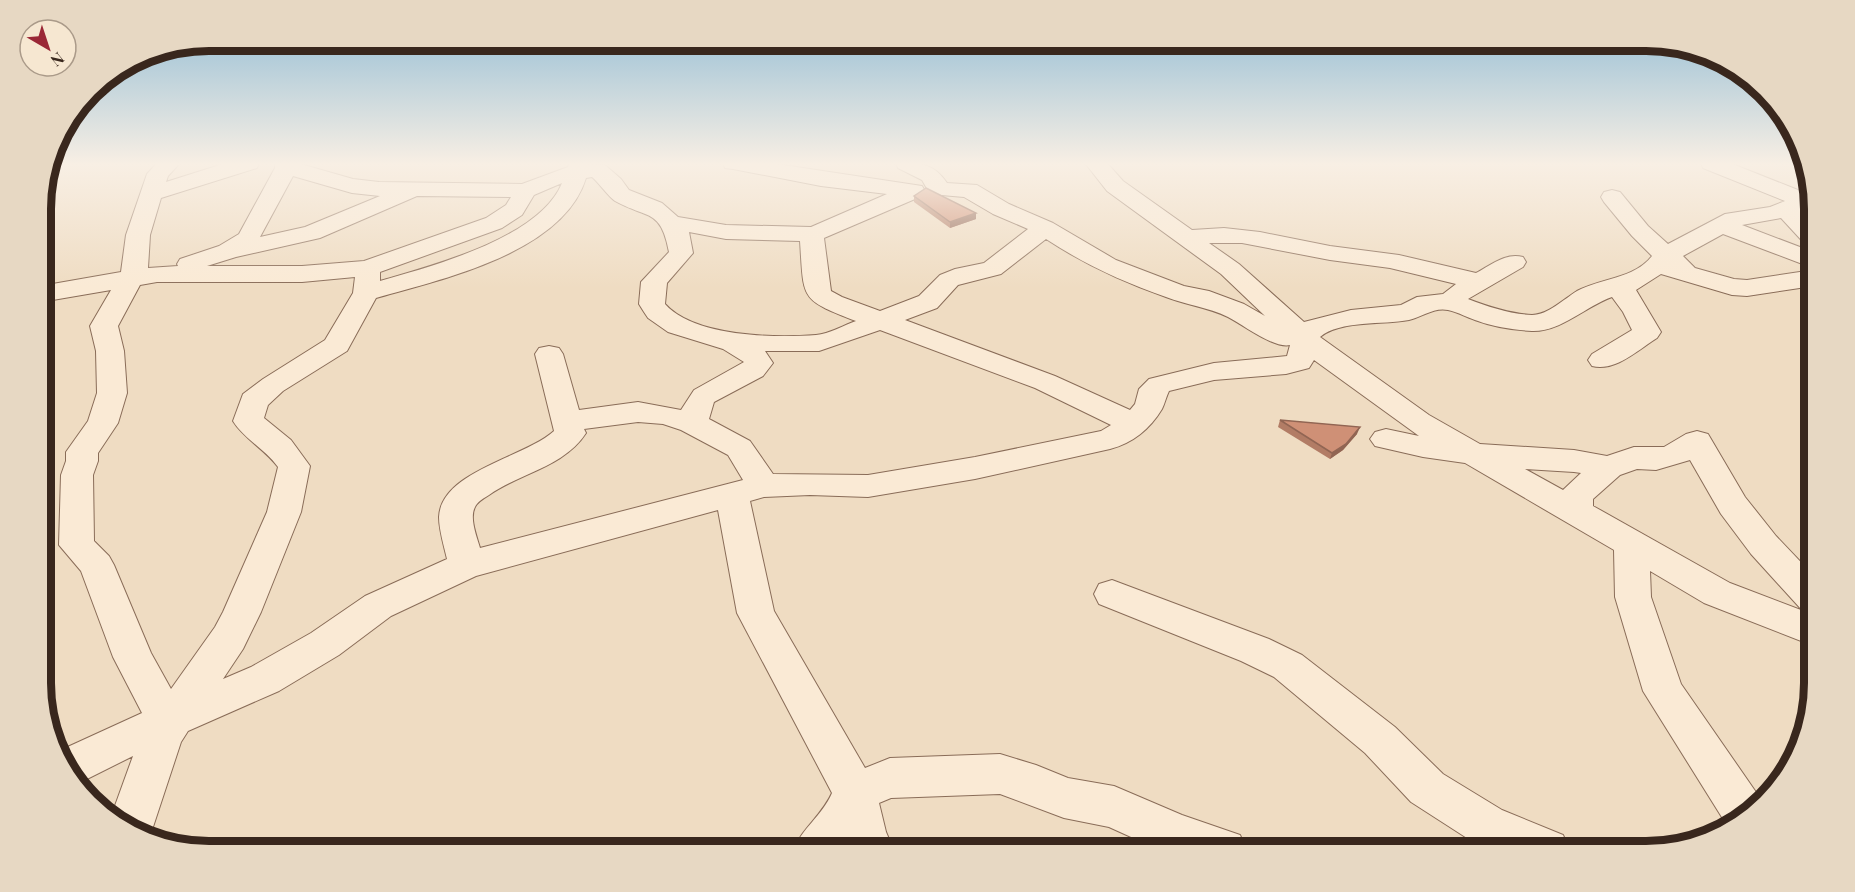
<svg xmlns="http://www.w3.org/2000/svg" width="1855" height="892" font-family="'Playfair Display',serif">
	<style>
		.lines { fill: none; stroke-linecap: round; stroke-linejoin: round }
		.minor-casing { stroke: #896c58; stroke-width: 2 }
		.minor { fill: #faead5; fill-rule: evenodd }
		.wall { fill: #b27c65 }
		.shaded-wall { fill: #916553 }
		.building { fill: #cf9076; stroke: #916553; stroke-width: 1.5 }
		.rim { fill: none; stroke: #39271d; stroke-width: 8 }
	</style>
	<rect width="100%" height="100%" fill="#efdcc2"/>
	<g class="lines">
		<g class="minor-casing">
			<g id="minor">
				<path d="M157 163H180L168 176 166 182 226 163H259L257 168 161 198 150 235 148 268 178 266 177 264 180 259 219 246 239 234 275 168V163H297L353 179 379 182 522 184 568 167 569 163 605 165 621 179 629 190 662 203 678 217 726 225 811 227 887 194 821 186 733 169 725 168 723 163H770L922 186 925 191 922 196 824 238 831 291 842 297 880 311 919 296 940 275 955 269 984 263 1028 229 993 214 964 197 930 194 922 180 898 168 896 163C918 163 933 162 947 183L977 185 1009 204 1053 223 1116 260 1184 286 1209 291 1244 304 1265 316 1221 274 1107 191 1085 163H1107L1123 181 1192 230 1224 228 1260 232 1330 246 1399 255 1476 273C1491 265 1506 252 1523 257L1526 262 1523 267 1468 299C1489 307 1510 314 1532 315 1548 315 1564 299 1577 291 1601 278 1634 279 1652 256L1632 236 1604 202 1601 197 1604 192 1612 190 1620 192 1648 226 1668 244 1725 214 1770 207 1785 201 1703 168 1701 163H1730L1813 196V211L1805 209 1800 211 1813 226V246L1805 244 1781 218 1742 225 1813 252V268L1723 234 1683 256 1695 268 1734 279 1747 280 1813 270V286L1747 296 1732 295 1661 274 1636 290 1661 332 1657 338C1638 350 1615 372 1592 366L1588 360 1592 354 1632 330 1623 312 1612 297C1586 306 1561 332 1532 331 1515 330 1494 327 1478 321 1468 318 1458 312 1448 310 1434 307 1422 317 1409 320 1383 325 1340 320 1320 337L1429 415 1480 444 1574 450 1607 456 1634 447H1664L1686 434 1697 431 1708 434 1745 497 1776 536 1814 576V613L1801 609 1751 554 1721 514 1690 460 1656 470 1637 469 1620 475 1593 499V506L1730 583 1814 615V646L1704 603 1650 571 1651 597 1681 684 1760 798 1740 823 1728 827 1643 691 1615 597 1614 550 1465 463 1423 457 1375 446 1370 439 1375 432 1386 429 1419 436 1314 360 1309 368 1286 374 1214 380 1169 391C1166 397 1165 403 1162 409 1150 429 1133 443 1110 449L975 479 868 497 810 495 764 497 750 501 774 611 865 768 890 758 1000 754 1036 765 1068 778 1114 786 1182 815 1240 835 1247 851H1162L1109 827 1064 818 1000 794 891 798 879 803 886 832 894 851H793C801 829 822 816 832 793L737 613 718 510 476 576 391 616 339 655 279 691 188 731 181 742 153 827 147 839H144L112 814 133 756 75 785 61 750 142 713 113 657 81 571 59 545 61 475 66 461V452L88 421 97 393 96 351 90 326 111 290 41 302V286L121 272 126 235 147 174ZM293 176 352 193 380 196 305 227 260 237ZM592 177C599 183 609 197 615 201 647 219 661 208 669 252L641 282 639 304 644 312 648 318 668 332 723 349 744 362 694 390 681 410 638 402 579 410 563 354 559 348 549 346 539 348 535 354 554 431C524 458 441 471 439 517 439 530 444 546 447 559L365 596 311 633 251 667 223 679 243 649 261 612 301 512 310 466 291 440 264 418 268 405 283 391 347 351 376 298C442 279 563 253 586 178ZM562 183C540 238 432 266 380 281V272L502 228 522 215 534 195ZM417 196 511 197 506 205 486 218 364 261 302 266H207L236 257 320 238ZM689 232 726 239 800 241C804 300 799 299 856 321 844 325 829 334 816 335 775 338 694 337 665 304L667 283 693 253ZM1046 239C1084 264 1123 282 1166 297 1186 305 1208 307 1228 317 1242 324 1274 349 1290 345L1287 356 1214 363 1149 379 1139 389 1135 404 1130 410 1055 376 905 320 937 308 958 285 1001 274ZM1209 243H1242L1330 260 1390 268 1456 284 1443 294 1417 297 1401 305 1351 310 1304 322 1239 264ZM355 277 353 293 325 340 263 379 243 394 233 421C244 439 265 449 278 467L267 512 223 612 215 627 171 689 151 653 114 565 109 556 94 541 93 475 98 461V453L118 423 127 393 124 351 118 326 140 285 157 282H302ZM880 330 1035 388 1111 425 1101 431 975 457 868 475 773 474 750 441 709 419 714 402 763 376 773 363 765 351H819ZM638 422 663 424 681 430 728 455 743 480 480 548C477 537 469 518 475 507 477 502 484 498 489 495 520 473 564 467 586 433L584 429ZM1525 469 1574 472 1581 473 1563 490Z"/>
				<polygon points="1112,580 1269,639 1302,655 1395,727 1443,774 1502,810 1563,835 1570,851 1495,851 1470,840 1411,802 1365,753 1274,677 1241,661 1099,604 1094,594 1099,584"/>
			</g>
		</g>
		<use href="#minor" class="minor"/>
	</g>
	<g class="wall">
		<polygon points="914,196 976,213 976,219 950,228 914,202"/>
		<polygon points="1280,420 1357,434 1343,450 1330,459 1278,427"/>
	</g>
	<g class="shaded-wall">
		<polygon points="976,213 976,219 950,228 950,222"/>
		<polygon points="1360,427 1357,434 1343,450 1330,459 1332,453"/>
	</g>
	<g class="building">
		<polygon points="926,188 976,213 950,222 914,196"/>
		<polygon points="1280,420 1360,427 1346,444 1332,453"/>
	</g>
	<linearGradient id="sky" x2="0" y2="1"><stop stop-color="#8dbad4"/><stop offset="0.57" stop-color="#f8efe4"/><stop offset="1" stop-color="#f8efe4" stop-opacity="0"/></linearGradient>
	<rect width="1855" height="288" fill="url(#sky)"/>
	<path d="M0 0H1855V892H0ZM209 51H1646A158 158 0 0 1 1804 209V683A158 158 0 0 1 1646 841H209A158 158 0 0 1 51 683V209A158 158 0 0 1 209 51Z" fill="#e7d8c3" fill-rule="evenodd"/>
	<path class="rim" d="M209 51H1646A158 158 0 0 1 1804 209V683A158 158 0 0 1 1646 841H209A158 158 0 0 1 51 683V209A158 158 0 0 1 209 51Z"/>
	<g transform="translate(48 48) rotate(141)"><circle r="28" fill="#f6e7d1" stroke="#aa9a89" stroke-width="1.5"/>
	<path d="M0-4.5L10 22L0 15L-10 22Z" fill="#9a2736"/>
	<text y="-9" font-size="16" font-weight="bold" text-anchor="middle" fill="#39271d">N</text>
	</g>
</svg>
